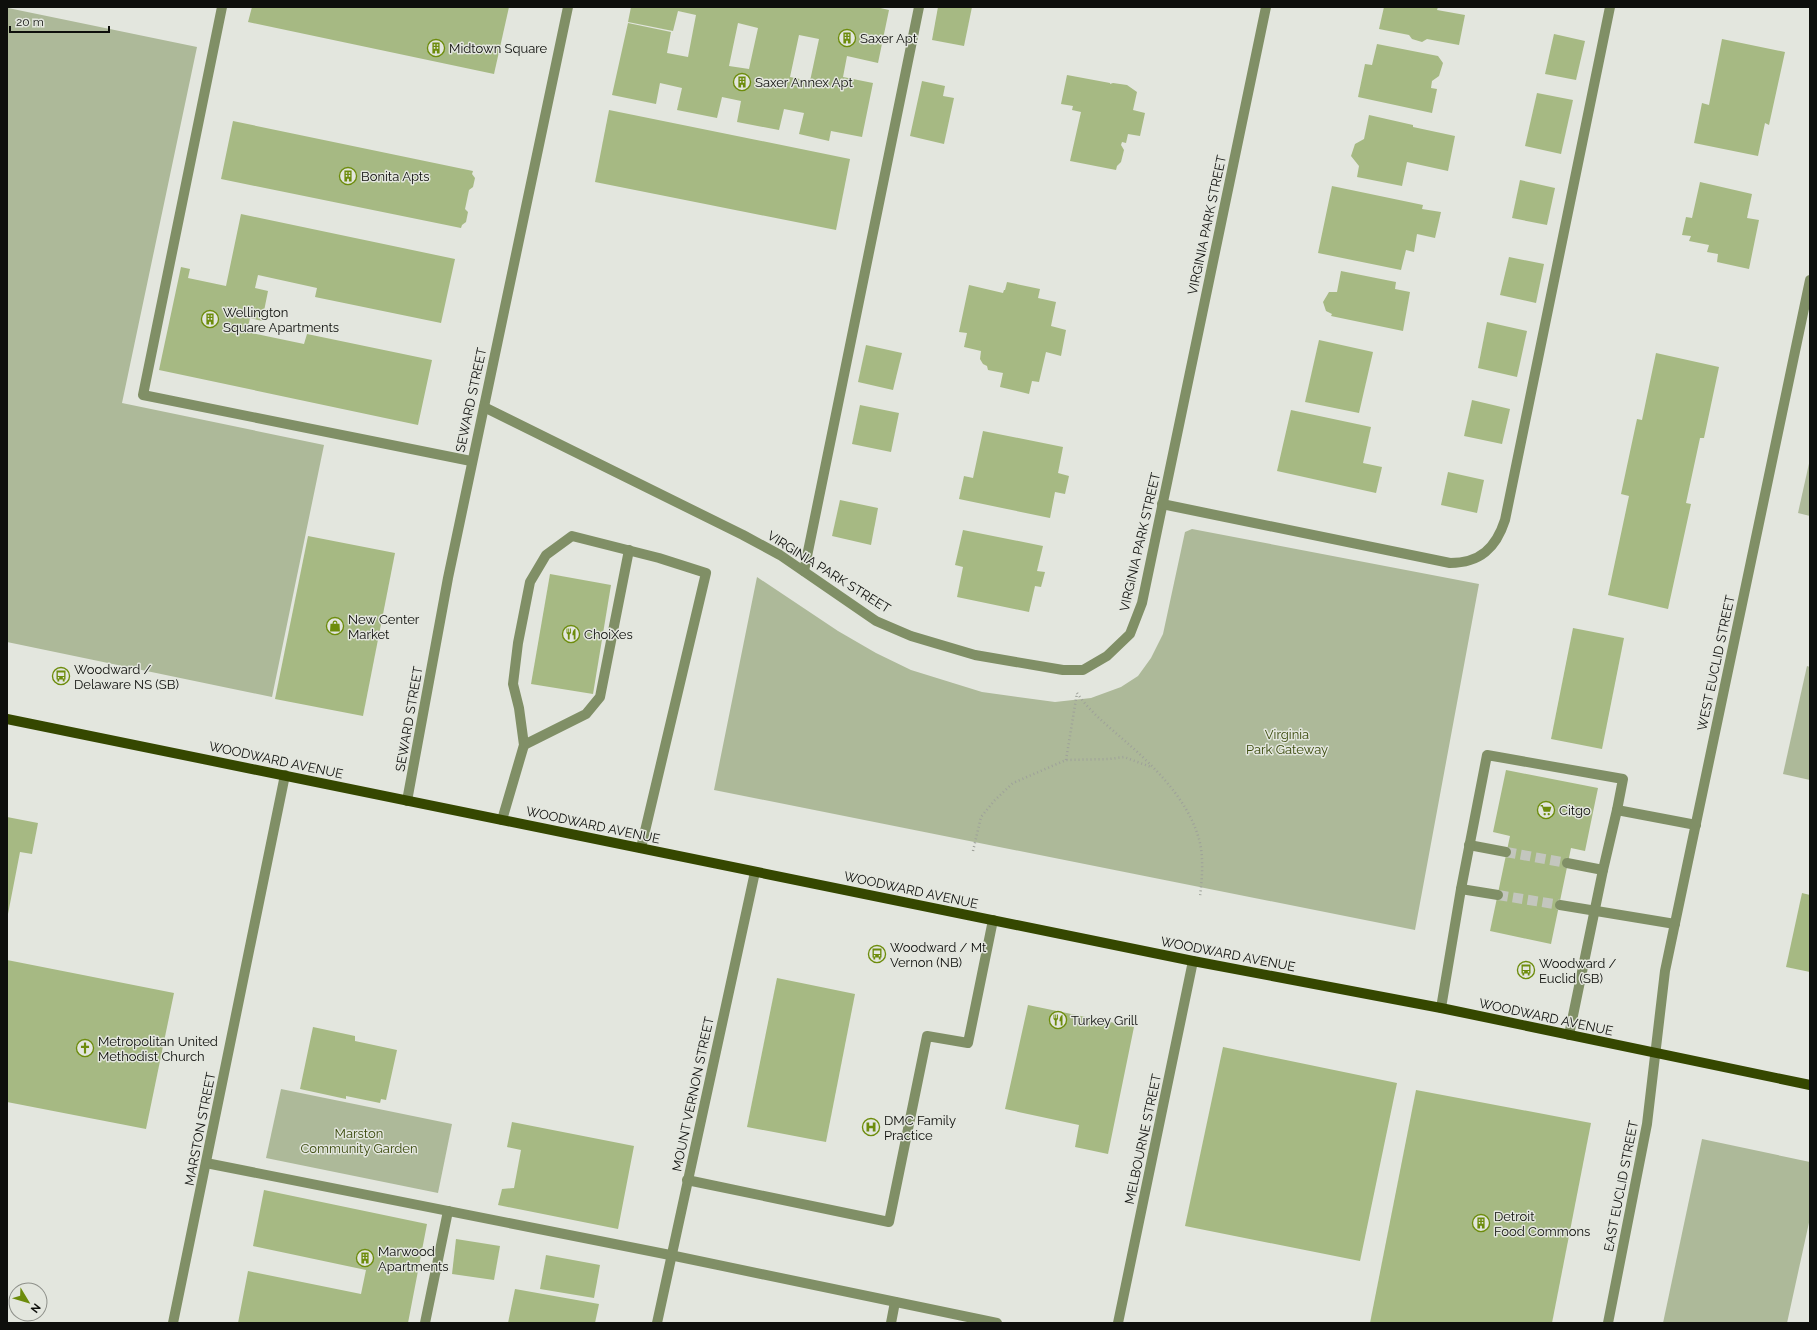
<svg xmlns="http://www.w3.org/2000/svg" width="1817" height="1330" font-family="Raleway,sans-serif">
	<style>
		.green { fill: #adb999 }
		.building { fill: #a6b983; fill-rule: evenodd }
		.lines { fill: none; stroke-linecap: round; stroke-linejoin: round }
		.minor-tunnel { stroke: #c3c6be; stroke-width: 10; stroke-dasharray: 10 5; stroke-linecap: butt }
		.path { stroke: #9ea19a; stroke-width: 2.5; stroke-dasharray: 1 3; stroke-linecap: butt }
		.minor { stroke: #808f66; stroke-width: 10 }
		.major { stroke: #354700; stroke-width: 10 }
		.labels { text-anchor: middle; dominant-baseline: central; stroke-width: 3; stroke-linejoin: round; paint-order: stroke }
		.poi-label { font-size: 13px; fill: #0e0f0c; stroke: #e3e6de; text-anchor: start }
		.street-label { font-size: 13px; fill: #0e0f0c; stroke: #e3e6de }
		.park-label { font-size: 13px; fill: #374709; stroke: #e3e6de }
	</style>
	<rect width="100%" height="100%" fill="#e3e6de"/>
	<g class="green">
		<polygon points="8,8 197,47 122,403 324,445 272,697 7,642"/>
		<polygon points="1810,459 1810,516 1798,513"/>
		<polygon points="1192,529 1479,584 1415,930 714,790 757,577 838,631 876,653 911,670 982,692 1055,702 1091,698 1121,687 1138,676 1151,658 1163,634 1185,532"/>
		<polygon points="1807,666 1810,667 1810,780 1783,774"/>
		<polygon points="281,1089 452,1124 438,1193 266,1158"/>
		<polygon points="1702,1139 1810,1162 1810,1218 1787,1323 1663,1323"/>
	</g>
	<g class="building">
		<polygon points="252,7 509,7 494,74 248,22"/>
		<path d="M631 7H876L889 10 878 63 847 56 843 77 873 83 862 137 831 131 829 141 799 134 804 113 784 109 779 130 737 122 741 101 722 97 717 118 677 110 682 88 660 83 656 104 612 95 628 23 671 32 667 53 688 57 696 15 678 11 673 31 628 22ZM738 23 758 28 749 69 729 66ZM799 35 819 39 810 81 790 77Z"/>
		<polygon points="938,7 972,7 964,46 932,40"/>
		<polygon points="1384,7 1438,7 1437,10 1465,15 1459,45 1427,39 1422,42 1412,39 1409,35 1379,29"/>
		<polygon points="1554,34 1585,41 1576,80 1545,74"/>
		<polygon points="1722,39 1785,52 1769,125 1765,123 1758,156 1694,143 1702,103 1709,105"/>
		<polygon points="1377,44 1438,56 1443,63 1439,76 1432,81 1431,88 1437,89 1432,113 1358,97 1365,64 1372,65"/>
		<polygon points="1067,75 1110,83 1110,84 1113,83 1127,85 1137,92 1133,110 1145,113 1140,136 1128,134 1126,143 1122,142 1121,145 1124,150 1121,162 1117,166 1116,170 1070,161 1081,112 1072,110 1073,106 1061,104"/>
		<polygon points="922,81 945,86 943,96 954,98 944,144 910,136"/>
		<polygon points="1537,93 1573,100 1561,154 1525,146"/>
		<polygon points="609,110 850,159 836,230 595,182"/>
		<polygon points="1369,115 1413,125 1413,127 1455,136 1448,171 1407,162 1402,186 1357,177 1359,166 1351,156 1355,144 1364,139"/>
		<polygon points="233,121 473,171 472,174 475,178 473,187 469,190 465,209 468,212 466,222 462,225 461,228 221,179"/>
		<polygon points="1520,180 1555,188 1547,225 1512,218"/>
		<polygon points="1700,182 1752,194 1747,218 1759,220 1749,269 1717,262 1718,254 1707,252 1709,245 1689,241 1691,236 1682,235 1686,217 1692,218"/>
		<polygon points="1332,186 1423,205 1422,209 1441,212 1435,238 1417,234 1414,252 1406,250 1401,270 1318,253"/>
		<polygon points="241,214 455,259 441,323 315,297 317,288 258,275 255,288 268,291 262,321 250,318 247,332 304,344 307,334 432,360 418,425 159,370 181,267 190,269 188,278 226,286"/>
		<polygon points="1509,257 1544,264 1536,303 1500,295"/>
		<polygon points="1341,271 1396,282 1395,289 1410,292 1403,331 1331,316 1332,314 1326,311 1323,302 1329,292 1337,292"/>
		<polygon points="1007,282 1040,289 1038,298 1056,302 1051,326 1066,330 1061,356 1046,352 1039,382 1032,381 1029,394 1000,387 1003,373 988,370 987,366 983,364 980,359 981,351 964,347 967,333 959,332 969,285 1003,293 1004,290 1005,290"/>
		<polygon points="1487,322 1527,331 1517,377 1478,368"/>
		<polygon points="1319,340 1373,352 1359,413 1305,402"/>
		<polygon points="866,345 902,353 893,390 858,382"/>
		<polygon points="1656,353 1719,367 1704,438 1700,438 1686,503 1691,504 1668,609 1608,595 1629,496 1621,494 1637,419 1642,420"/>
		<polygon points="1472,400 1510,409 1502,444 1464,436"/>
		<polygon points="860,405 899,413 891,452 852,444"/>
		<polygon points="1291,410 1371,427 1363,463 1382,467 1376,493 1277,471"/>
		<polygon points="983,431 1063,447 1058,473 1069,476 1065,494 1055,492 1050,518 959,499 964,476 973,478"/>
		<polygon points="1448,472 1484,480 1477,513 1441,505"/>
		<polygon points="840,500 878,508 871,545 832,536"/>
		<polygon points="963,530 1043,546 1037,571 1045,572 1041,587 1035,586 1029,612 957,597 963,567 955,565"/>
		<polygon points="308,536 395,553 363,716 275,699"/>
		<polygon points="550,574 611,585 593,694 531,684"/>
		<polygon points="1573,628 1624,638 1602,749 1551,739"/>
		<polygon points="1506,770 1598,788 1585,851 1571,848 1551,944 1490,931 1510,836 1493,832"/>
		<polygon points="7,817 38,823 32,854 20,852 8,914"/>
		<polygon points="1802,893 1810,895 1810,972 1786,967"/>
		<polygon points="7,960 174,993 146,1129 7,1102"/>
		<polygon points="777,978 855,994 826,1142 747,1127"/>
		<polygon points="1028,1005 1134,1027 1108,1154 1075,1147 1079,1125 1005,1109"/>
		<polygon points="313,1027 355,1036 355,1041 397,1050 386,1100 381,1099 380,1103 346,1096 346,1099 300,1089"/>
		<polygon points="1223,1047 1397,1083 1360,1261 1185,1226"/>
		<polygon points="1416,1090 1591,1123 1552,1323 1370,1323"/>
		<polygon points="512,1122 634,1146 618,1229 498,1205 502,1189 514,1188 521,1150 507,1147"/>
		<polygon points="264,1190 427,1224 408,1323 238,1323 248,1271 361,1294 366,1270 253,1246"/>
		<polygon points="456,1239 500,1246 494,1280 452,1274"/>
		<polygon points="546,1255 600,1265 594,1298 540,1289"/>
		<polygon points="515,1289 599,1304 595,1323 508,1323"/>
	</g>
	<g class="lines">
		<g class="minor-tunnel">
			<polyline points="1506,852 1567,863"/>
			<polyline points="1498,895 1560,905"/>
		</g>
		<g class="path">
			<path d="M1077 693C1090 712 1108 726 1125 741 1155 767 1188 800 1199 839 1204 857 1202 879 1200 897"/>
			<polyline points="1066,760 1077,693"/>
			<polyline points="973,851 981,817 994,801 1013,783 1066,760 1109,759 1124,757 1151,767"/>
		</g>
		<g class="minor">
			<polyline points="222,7 143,395 471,461"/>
			<polyline points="484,407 743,535 780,555 876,621 911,636 975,655 1063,670 1083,670 1107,656 1130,634 1142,603 1266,7"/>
			<path d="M1162 504 1450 563C1480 563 1496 548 1505 520L1610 7"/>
			<polyline points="804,571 919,7"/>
			<polyline points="524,745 586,714 600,697 629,550"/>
			<polyline points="407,801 448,578 568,7"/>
			<polyline points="502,820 524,745 519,708 513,684 518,643 530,582 546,555 572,536 659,558 706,573 641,848"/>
			<polyline points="1469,845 1506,852"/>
			<polyline points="1567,863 1603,870"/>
			<polyline points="1461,889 1498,895"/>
			<polyline points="1560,905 1675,924"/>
			<polyline points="1441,1008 1461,889 1487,755 1623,779 1617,810 1696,825"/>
			<polyline points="1569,1035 1603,870 1617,810"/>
			<polyline points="206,1163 670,1255 997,1323"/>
			<polyline points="687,1180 889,1222 927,1036 968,1043 993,920"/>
			<polyline points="173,1323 285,775"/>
			<polyline points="425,1323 448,1211"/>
			<polyline points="657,1323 755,872"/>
			<polyline points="891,1323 895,1302"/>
			<polyline points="1118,1323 1193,961"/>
			<polyline points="1608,1323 1647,1124 1665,971 1810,280"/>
		</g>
		<polyline class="major" points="7,719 1193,961 1441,1008 1810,1085"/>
	</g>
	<defs>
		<g id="building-ring" transform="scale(0.9)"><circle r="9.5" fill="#e3e6de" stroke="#6d8c0c" stroke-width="1.5"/><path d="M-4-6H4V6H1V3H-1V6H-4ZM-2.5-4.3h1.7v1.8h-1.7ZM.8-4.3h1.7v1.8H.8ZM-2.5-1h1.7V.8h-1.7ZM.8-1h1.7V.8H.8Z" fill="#6d8c0c"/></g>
		<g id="shop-ring" transform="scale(0.9)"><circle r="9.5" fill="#e3e6de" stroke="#6d8c0c" stroke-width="1.5"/><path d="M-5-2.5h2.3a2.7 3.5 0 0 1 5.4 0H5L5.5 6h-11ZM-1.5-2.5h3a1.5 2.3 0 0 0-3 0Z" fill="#6d8c0c"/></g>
		<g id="restaurant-ring" transform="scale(0.9)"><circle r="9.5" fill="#e3e6de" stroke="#6d8c0c" stroke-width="1.5"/><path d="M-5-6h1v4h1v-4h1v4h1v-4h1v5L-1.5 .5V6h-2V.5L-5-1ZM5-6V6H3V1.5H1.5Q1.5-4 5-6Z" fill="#6d8c0c"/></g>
		<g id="bus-ring" transform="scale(0.9)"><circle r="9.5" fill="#e3e6de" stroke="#6d8c0c" stroke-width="1.5"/><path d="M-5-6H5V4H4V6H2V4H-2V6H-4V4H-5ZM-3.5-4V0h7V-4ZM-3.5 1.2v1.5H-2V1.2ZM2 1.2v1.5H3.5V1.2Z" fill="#6d8c0c"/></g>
		<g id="supermarket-ring" transform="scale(0.9)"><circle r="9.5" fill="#e3e6de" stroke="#6d8c0c" stroke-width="1.5"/><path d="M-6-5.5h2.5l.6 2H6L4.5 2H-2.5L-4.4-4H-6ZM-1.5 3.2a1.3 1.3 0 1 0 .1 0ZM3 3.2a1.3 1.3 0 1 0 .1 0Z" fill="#6d8c0c"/></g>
		<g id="church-ring" transform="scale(0.9)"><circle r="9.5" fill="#e3e6de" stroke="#6d8c0c" stroke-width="1.5"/><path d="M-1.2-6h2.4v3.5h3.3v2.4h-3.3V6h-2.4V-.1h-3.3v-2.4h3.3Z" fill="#6d8c0c"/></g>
		<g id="hospital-ring" transform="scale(0.9)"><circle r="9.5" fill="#e3e6de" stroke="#6d8c0c" stroke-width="1.5"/><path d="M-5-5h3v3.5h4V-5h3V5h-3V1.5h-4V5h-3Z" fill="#6d8c0c"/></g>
	</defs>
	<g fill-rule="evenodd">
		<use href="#building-ring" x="847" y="38"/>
		<use href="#building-ring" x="436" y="48"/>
		<use href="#building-ring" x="742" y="82"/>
		<use href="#building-ring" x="348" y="176"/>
		<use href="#building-ring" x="210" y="319"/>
		<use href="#shop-ring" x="335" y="626"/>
		<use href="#restaurant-ring" x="571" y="634"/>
		<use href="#bus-ring" x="61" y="676"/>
		<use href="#supermarket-ring" x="1546" y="810"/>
		<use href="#bus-ring" x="877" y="954"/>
		<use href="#bus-ring" x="1526" y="970"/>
		<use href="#restaurant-ring" x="1058" y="1020"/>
		<use href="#church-ring" x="85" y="1048"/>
		<use href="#hospital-ring" x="871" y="1127"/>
		<use href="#building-ring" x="1481" y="1223"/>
		<use href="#building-ring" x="365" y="1258"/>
	</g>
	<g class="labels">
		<g class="poi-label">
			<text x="860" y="38">Saxer Apt</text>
			<text x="449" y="48">Midtown Square</text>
			<text x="755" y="82">Saxer Annex Apt</text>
			<text x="361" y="176">Bonita Apts</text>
			<text x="223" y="312">Wellington<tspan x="223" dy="15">Square Apartments</tspan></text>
			<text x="348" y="619">New Center<tspan x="348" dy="15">Market</tspan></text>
			<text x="584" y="634">ChoiXes</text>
			<text x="74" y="669">Woodward /<tspan x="74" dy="15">Delaware NS (SB)</tspan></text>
			<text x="1559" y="810">Citgo</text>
			<text x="890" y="947">Woodward / Mt<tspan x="890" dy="15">Vernon (NB)</tspan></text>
			<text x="1539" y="963">Woodward /<tspan x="1539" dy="15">Euclid (SB)</tspan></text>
			<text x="1071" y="1020">Turkey Grill</text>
			<text x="98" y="1041">Metropolitan United<tspan x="98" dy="15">Methodist Church</tspan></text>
			<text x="884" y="1120">DMC Family<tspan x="884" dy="15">Practice</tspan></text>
			<text x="1494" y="1216">Detroit<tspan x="1494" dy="15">Food Commons</tspan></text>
			<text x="378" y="1251">Marwood<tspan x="378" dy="15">Apartments</tspan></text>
		</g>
		<g class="street-label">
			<text transform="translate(1207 225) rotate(-78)">VIRGINIA PARK STREET</text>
			<text transform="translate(471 400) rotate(-78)">SEWARD STREET</text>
			<text transform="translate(1140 542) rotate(-77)">VIRGINIA PARK STREET</text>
			<text transform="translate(829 572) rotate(32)">VIRGINIA PARK STREET</text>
			<text transform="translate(1716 663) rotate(-78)">WEST EUCLID STREET</text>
			<text transform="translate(409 719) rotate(-80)">SEWARD STREET</text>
			<text transform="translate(276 760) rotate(12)">WOODWARD AVENUE</text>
			<text transform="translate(593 825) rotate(12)">WOODWARD AVENUE</text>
			<text transform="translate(911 890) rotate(12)">WOODWARD AVENUE</text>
			<text transform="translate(1228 954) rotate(11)">WOODWARD AVENUE</text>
			<text transform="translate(1546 1017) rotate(12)">WOODWARD AVENUE</text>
			<text transform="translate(693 1094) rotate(-78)">MOUNT VERNON STREET</text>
			<text transform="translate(200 1129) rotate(-79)">MARSTON STREET</text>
			<text transform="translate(1143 1139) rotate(-78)">MELBOURNE STREET</text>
			<text transform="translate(1621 1186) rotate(-79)">EAST EUCLID STREET</text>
		</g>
		<g class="park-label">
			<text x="1287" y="734">Virginia<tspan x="1287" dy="15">Park Gateway</tspan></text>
			<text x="359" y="1133">Marston<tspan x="359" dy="15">Community Garden</tspan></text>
		</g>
	</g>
	<rect width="1817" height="1330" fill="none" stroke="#0e0f0c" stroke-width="16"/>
	<g transform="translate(28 1302) rotate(128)"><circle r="19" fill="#e3e6de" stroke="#8e908a"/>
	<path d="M0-3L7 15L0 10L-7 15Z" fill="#6d8c0c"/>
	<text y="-6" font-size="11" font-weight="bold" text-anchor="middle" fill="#0e0f0c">N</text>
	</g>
	<path d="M10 26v6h99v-6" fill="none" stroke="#0e0f0c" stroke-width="2"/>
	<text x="16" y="26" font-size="12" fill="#0e0f0c" stroke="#e3e6de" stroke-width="3" paint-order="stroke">20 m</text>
</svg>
